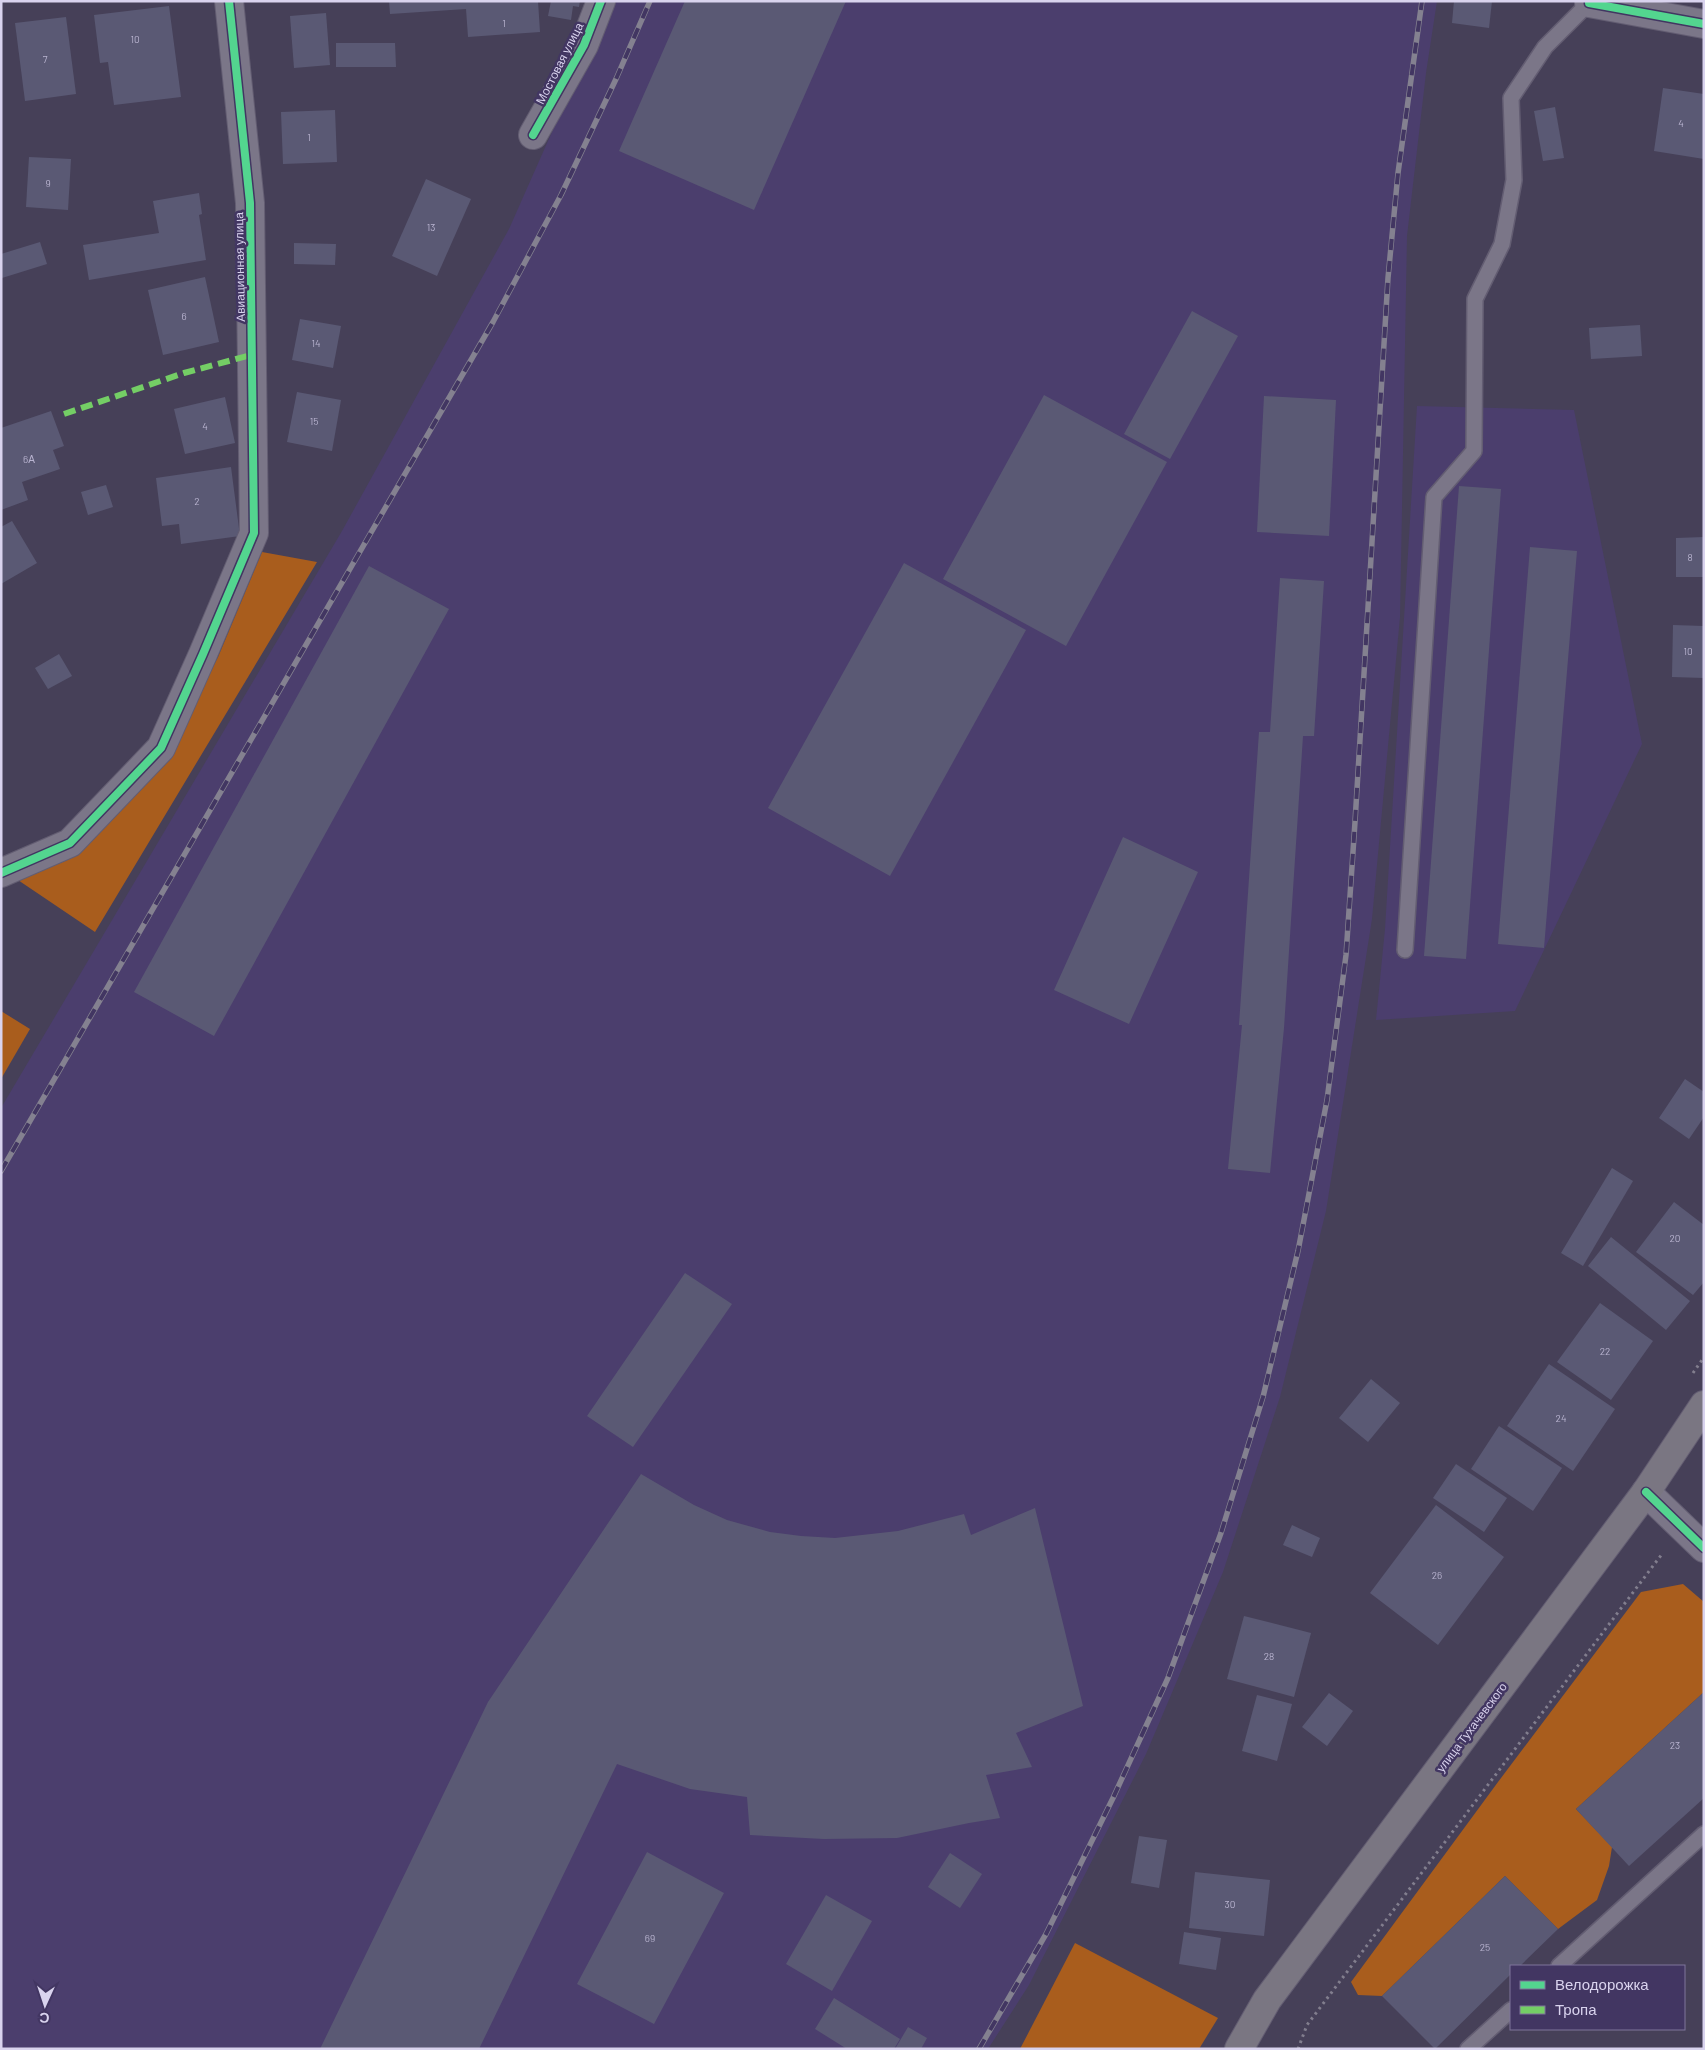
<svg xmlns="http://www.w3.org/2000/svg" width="1705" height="2050" font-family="Barlow,sans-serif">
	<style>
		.built { fill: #4b3e6d }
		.forest { fill: #a95d1d }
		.building { fill: #5a5974 }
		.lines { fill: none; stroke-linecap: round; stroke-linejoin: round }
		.service-casing { stroke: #635d72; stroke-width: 18 }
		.minor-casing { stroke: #635d72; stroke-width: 30 }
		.secondary-casing { stroke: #635d72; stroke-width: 30 }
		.path { stroke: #827e8e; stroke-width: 3; stroke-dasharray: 2.5 4; stroke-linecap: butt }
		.service { stroke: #7b7688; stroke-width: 15 }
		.minor { stroke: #7b7688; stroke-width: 28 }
		.secondary { stroke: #7a7682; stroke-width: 28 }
		.rail-casing { stroke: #848190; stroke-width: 5.5 }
		.rail { stroke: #423662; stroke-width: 4; stroke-dasharray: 11; stroke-linecap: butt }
		.quiet { stroke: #74ce65; stroke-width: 6; stroke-dasharray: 12 6; stroke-linecap: butt }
		.cycleway-casing { stroke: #423662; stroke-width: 11 }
		.cycleway { stroke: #53d58f; stroke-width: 8 }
		.labels { text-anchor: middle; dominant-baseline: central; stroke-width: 5; stroke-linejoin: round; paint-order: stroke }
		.number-label { font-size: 10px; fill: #b9b4d0 }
		.street-label { font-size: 12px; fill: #d9d3ee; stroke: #423662 }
	</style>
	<rect width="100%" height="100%" fill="#464058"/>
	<g class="built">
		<polygon points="610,1 1437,1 1426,73 1407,236 1400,617 1372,919 1326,1211 1280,1397 1223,1572 1146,1754 1029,1985 988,2049 1,2049 1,1108 342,531 509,229"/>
		<polygon points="1417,406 1574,410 1642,744 1515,1011 1376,1020 1385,929"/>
	</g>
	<g class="forest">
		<polygon points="262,552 317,562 95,932 12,876 170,752 218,657"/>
		<polygon points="1,1011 30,1029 1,1079"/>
		<polygon points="1683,1584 1704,1602 1704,1692 1576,1809 1612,1847 1609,1866 1597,1900 1558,1929 1505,1876 1382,1996 1358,1995 1351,1982 1498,1782 1641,1592"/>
		<polygon points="1075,1943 1218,2018 1199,2049 1020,2049"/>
	</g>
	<g class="building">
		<polygon points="389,1 538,1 540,32 468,37 466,9 390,14"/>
		<polygon points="551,1 580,1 579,7 573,6 571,20 548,16"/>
		<polygon points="685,1 846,1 754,210 619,151"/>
		<polygon points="1454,1 1492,1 1489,28 1452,23"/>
		<polygon points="169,6 181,97 114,105 108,62 100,63 94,15"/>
		<polygon points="326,13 330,65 294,68 290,16"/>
		<polygon points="66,17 76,94 25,101 15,23"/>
		<polygon points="336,43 395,43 396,67 336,67"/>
		<polygon points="1663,88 1704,94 1704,159 1654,151"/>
		<polygon points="1555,107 1564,158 1543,161 1534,111"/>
		<polygon points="335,110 337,162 283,164 281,112"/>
		<polygon points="29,157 71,159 68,210 26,207"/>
		<polygon points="426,179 471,199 437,276 392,256"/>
		<polygon points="199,193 202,214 199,215 206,260 89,280 83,245 159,233 153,201"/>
		<polygon points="40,242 47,264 2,278 1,254"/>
		<polygon points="294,243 336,244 335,265 294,264"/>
		<polygon points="205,277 219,342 163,355 148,290"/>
		<polygon points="1192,311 1238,336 1170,459 1124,434"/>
		<polygon points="300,319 341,326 333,368 292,360"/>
		<polygon points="1640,325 1642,356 1591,359 1589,328"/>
		<polygon points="297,392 341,400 332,451 287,442"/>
		<polygon points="1044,395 1167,462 1066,646 943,579"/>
		<polygon points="1264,396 1336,400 1329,536 1257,532"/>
		<polygon points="225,397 235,443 185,454 174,409"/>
		<polygon points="51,411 64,446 53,450 60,469 22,482 28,500 1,510 1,428"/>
		<polygon points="231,467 240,536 181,544 179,524 162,526 156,478"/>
		<polygon points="106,485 113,507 88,515 81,492"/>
		<polygon points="1459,486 1501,489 1466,959 1424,956"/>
		<polygon points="12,521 37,563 1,584 1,527"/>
		<polygon points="1704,537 1704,577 1676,577 1676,538"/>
		<polygon points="1530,547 1577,551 1544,948 1498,944"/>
		<polygon points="904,563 1026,630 890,876 768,808"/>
		<polygon points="369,566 449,609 214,1036 134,992"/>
		<polygon points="1280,578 1324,581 1314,736 1303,736 1284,1028 1270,1173 1228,1169 1242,1025 1239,1025 1259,732 1270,732"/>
		<polygon points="1673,625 1704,626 1704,678 1672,677"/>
		<polygon points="59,654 72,676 48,689 35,668"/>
		<polygon points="1123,837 1198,872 1129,1024 1054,990"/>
		<polygon points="1685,1079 1704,1092 1704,1117 1689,1139 1659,1118"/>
		<polygon points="1612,1168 1633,1181 1583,1266 1561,1253"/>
		<polygon points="1674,1202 1704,1225 1704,1282 1693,1295 1636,1252"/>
		<polygon points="1611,1237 1690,1301 1666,1330 1588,1266"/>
		<polygon points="685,1273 732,1304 633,1447 587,1416"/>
		<polygon points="1600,1303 1653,1341 1611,1400 1557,1362"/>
		<polygon points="1549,1364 1615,1409 1573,1471 1507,1426"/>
		<polygon points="1371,1379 1400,1403 1368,1442 1339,1418"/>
		<polygon points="1499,1426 1562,1468 1533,1511 1471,1469"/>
		<polygon points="1456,1464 1507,1498 1484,1532 1433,1498"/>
		<polygon points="641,1474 694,1505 727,1520 770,1532 801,1536 835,1538 898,1531 964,1514 971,1535 1035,1508 1083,1706 1016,1733 1032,1767 986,1775 1000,1818 969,1823 897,1838 824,1839 750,1835 747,1797 690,1789 617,1764 479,2049 320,2049 488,1702"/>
		<polygon points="1436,1505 1504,1557 1438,1645 1370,1593"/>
		<polygon points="1292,1525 1320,1538 1312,1557 1283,1545"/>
		<polygon points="1244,1616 1311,1633 1294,1697 1227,1679"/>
		<polygon points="1704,1692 1704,1798 1629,1866 1576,1809"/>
		<polygon points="1329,1693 1353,1711 1327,1746 1302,1727"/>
		<polygon points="1257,1695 1292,1704 1277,1761 1242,1751"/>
		<polygon points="1139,1836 1167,1840 1159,1888 1131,1883"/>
		<polygon points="647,1852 724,1893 654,2024 577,1984"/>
		<polygon points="950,1853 982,1874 960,1908 928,1887"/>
		<polygon points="1195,1872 1270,1880 1264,1936 1189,1928"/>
		<polygon points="1505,1876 1558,1929 1520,1966 1511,1966 1511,1974 1435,2049 1382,1996"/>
		<polygon points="826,1895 872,1921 832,1991 786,1964"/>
		<polygon points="1184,1932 1221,1938 1216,1970 1179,1964"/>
		<polygon points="834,1998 900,2039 894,2049 847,2049 815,2029"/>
		<polygon points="908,2027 927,2038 921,2049 895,2049"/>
	</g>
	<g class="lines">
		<g class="service-casing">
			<g id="service">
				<polyline points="1405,950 1434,497 1474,451 1475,299 1502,244 1514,180 1511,98 1545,47 1589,3"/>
				<polyline points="1559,1966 1704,1834"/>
				<polyline points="1468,2049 1511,2010"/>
			</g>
		</g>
		<g class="minor-casing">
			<g id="minor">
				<polyline points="1589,1 1589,3 1704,24"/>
				<polyline points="533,135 584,45 601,1"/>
				<polyline points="1,873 70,843 161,748 203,654 254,533 250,203 229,1"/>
				<polyline points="1646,1492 1704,1548"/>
			</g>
		</g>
		<g class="secondary-casing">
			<polyline id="secondary" points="1239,2049 1267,2000 1646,1492 1704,1405"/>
		</g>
		<g class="path">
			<polyline points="1693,1373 1704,1357"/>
			<polyline points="1298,2049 1307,2025 1662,1554"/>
		</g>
		<use href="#service" class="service"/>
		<use href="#minor" class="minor"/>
		<use href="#secondary" class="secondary"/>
		<g class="rail-casing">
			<g id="rail">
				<polyline points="1,1171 493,322 561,195 616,79 650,1"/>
				<polyline points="979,2049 1046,1934 1113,1798 1168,1678 1221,1533 1263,1397 1298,1251 1327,1100 1346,955 1355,822 1388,278 1398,173 1422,1"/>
			</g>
		</g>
		<use href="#rail" class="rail"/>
		<polyline class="quiet" points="64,414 184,373 251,355"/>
		<g class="cycleway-casing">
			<g id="cycleway">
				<polyline points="1589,1 1589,3 1704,24"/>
				<polyline points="533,135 584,45 601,1"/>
				<polyline points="1,873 70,843 161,748 203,654 254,533 250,203 229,1"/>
				<polyline points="1646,1492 1704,1548"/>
			</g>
		</g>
		<use href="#cycleway" class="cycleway"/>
	</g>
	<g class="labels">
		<g class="number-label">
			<text x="504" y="23">1</text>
			<text x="135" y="39">10</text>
			<text x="45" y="59">7</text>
			<text x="1681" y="123">4</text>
			<text x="309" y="137">1</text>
			<text x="48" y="183">9</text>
			<text x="431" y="227">13</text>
			<text x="184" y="316">6</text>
			<text x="316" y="343">14</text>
			<text x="314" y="421">15</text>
			<text x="205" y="426">4</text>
			<text x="29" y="459">6А</text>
			<text x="197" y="501">2</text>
			<text x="1690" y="557">8</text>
			<text x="1688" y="651">10</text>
			<text x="1675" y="1238">20</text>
			<text x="1605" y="1351">22</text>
			<text x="1561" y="1418">24</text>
			<text x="1437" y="1575">26</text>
			<text x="1269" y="1656">28</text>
			<text x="1675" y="1745">23</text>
			<text x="1230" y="1904">30</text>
			<text x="650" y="1938">69</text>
			<text x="1485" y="1947">25</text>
		</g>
		<g class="street-label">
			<text transform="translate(559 63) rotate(-63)">Мостовая улица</text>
			<text transform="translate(239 267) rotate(-91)">Авиационная улица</text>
			<text transform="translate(1471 1727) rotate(-53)">улица Тухачевского</text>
		</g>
	</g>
	<rect width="1705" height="2050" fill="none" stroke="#d9d3ee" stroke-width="5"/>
	<rect x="1510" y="1965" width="175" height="65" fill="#423662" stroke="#7e759a"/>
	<rect x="1520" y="1981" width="25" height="8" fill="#53d58f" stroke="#7e759a"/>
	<text x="1555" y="1990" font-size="15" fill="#d9d3ee">Велодорожка</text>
	<rect x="1520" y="2006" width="25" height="8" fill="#74ce65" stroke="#7e759a"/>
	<text x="1555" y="2015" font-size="15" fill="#d9d3ee">Тропа</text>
	<g transform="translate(45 2005) rotate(183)" stroke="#423662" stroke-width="4" paint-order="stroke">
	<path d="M0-4L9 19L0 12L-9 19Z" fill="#d9d3ee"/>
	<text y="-8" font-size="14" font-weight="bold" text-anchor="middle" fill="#d9d3ee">С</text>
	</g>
</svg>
